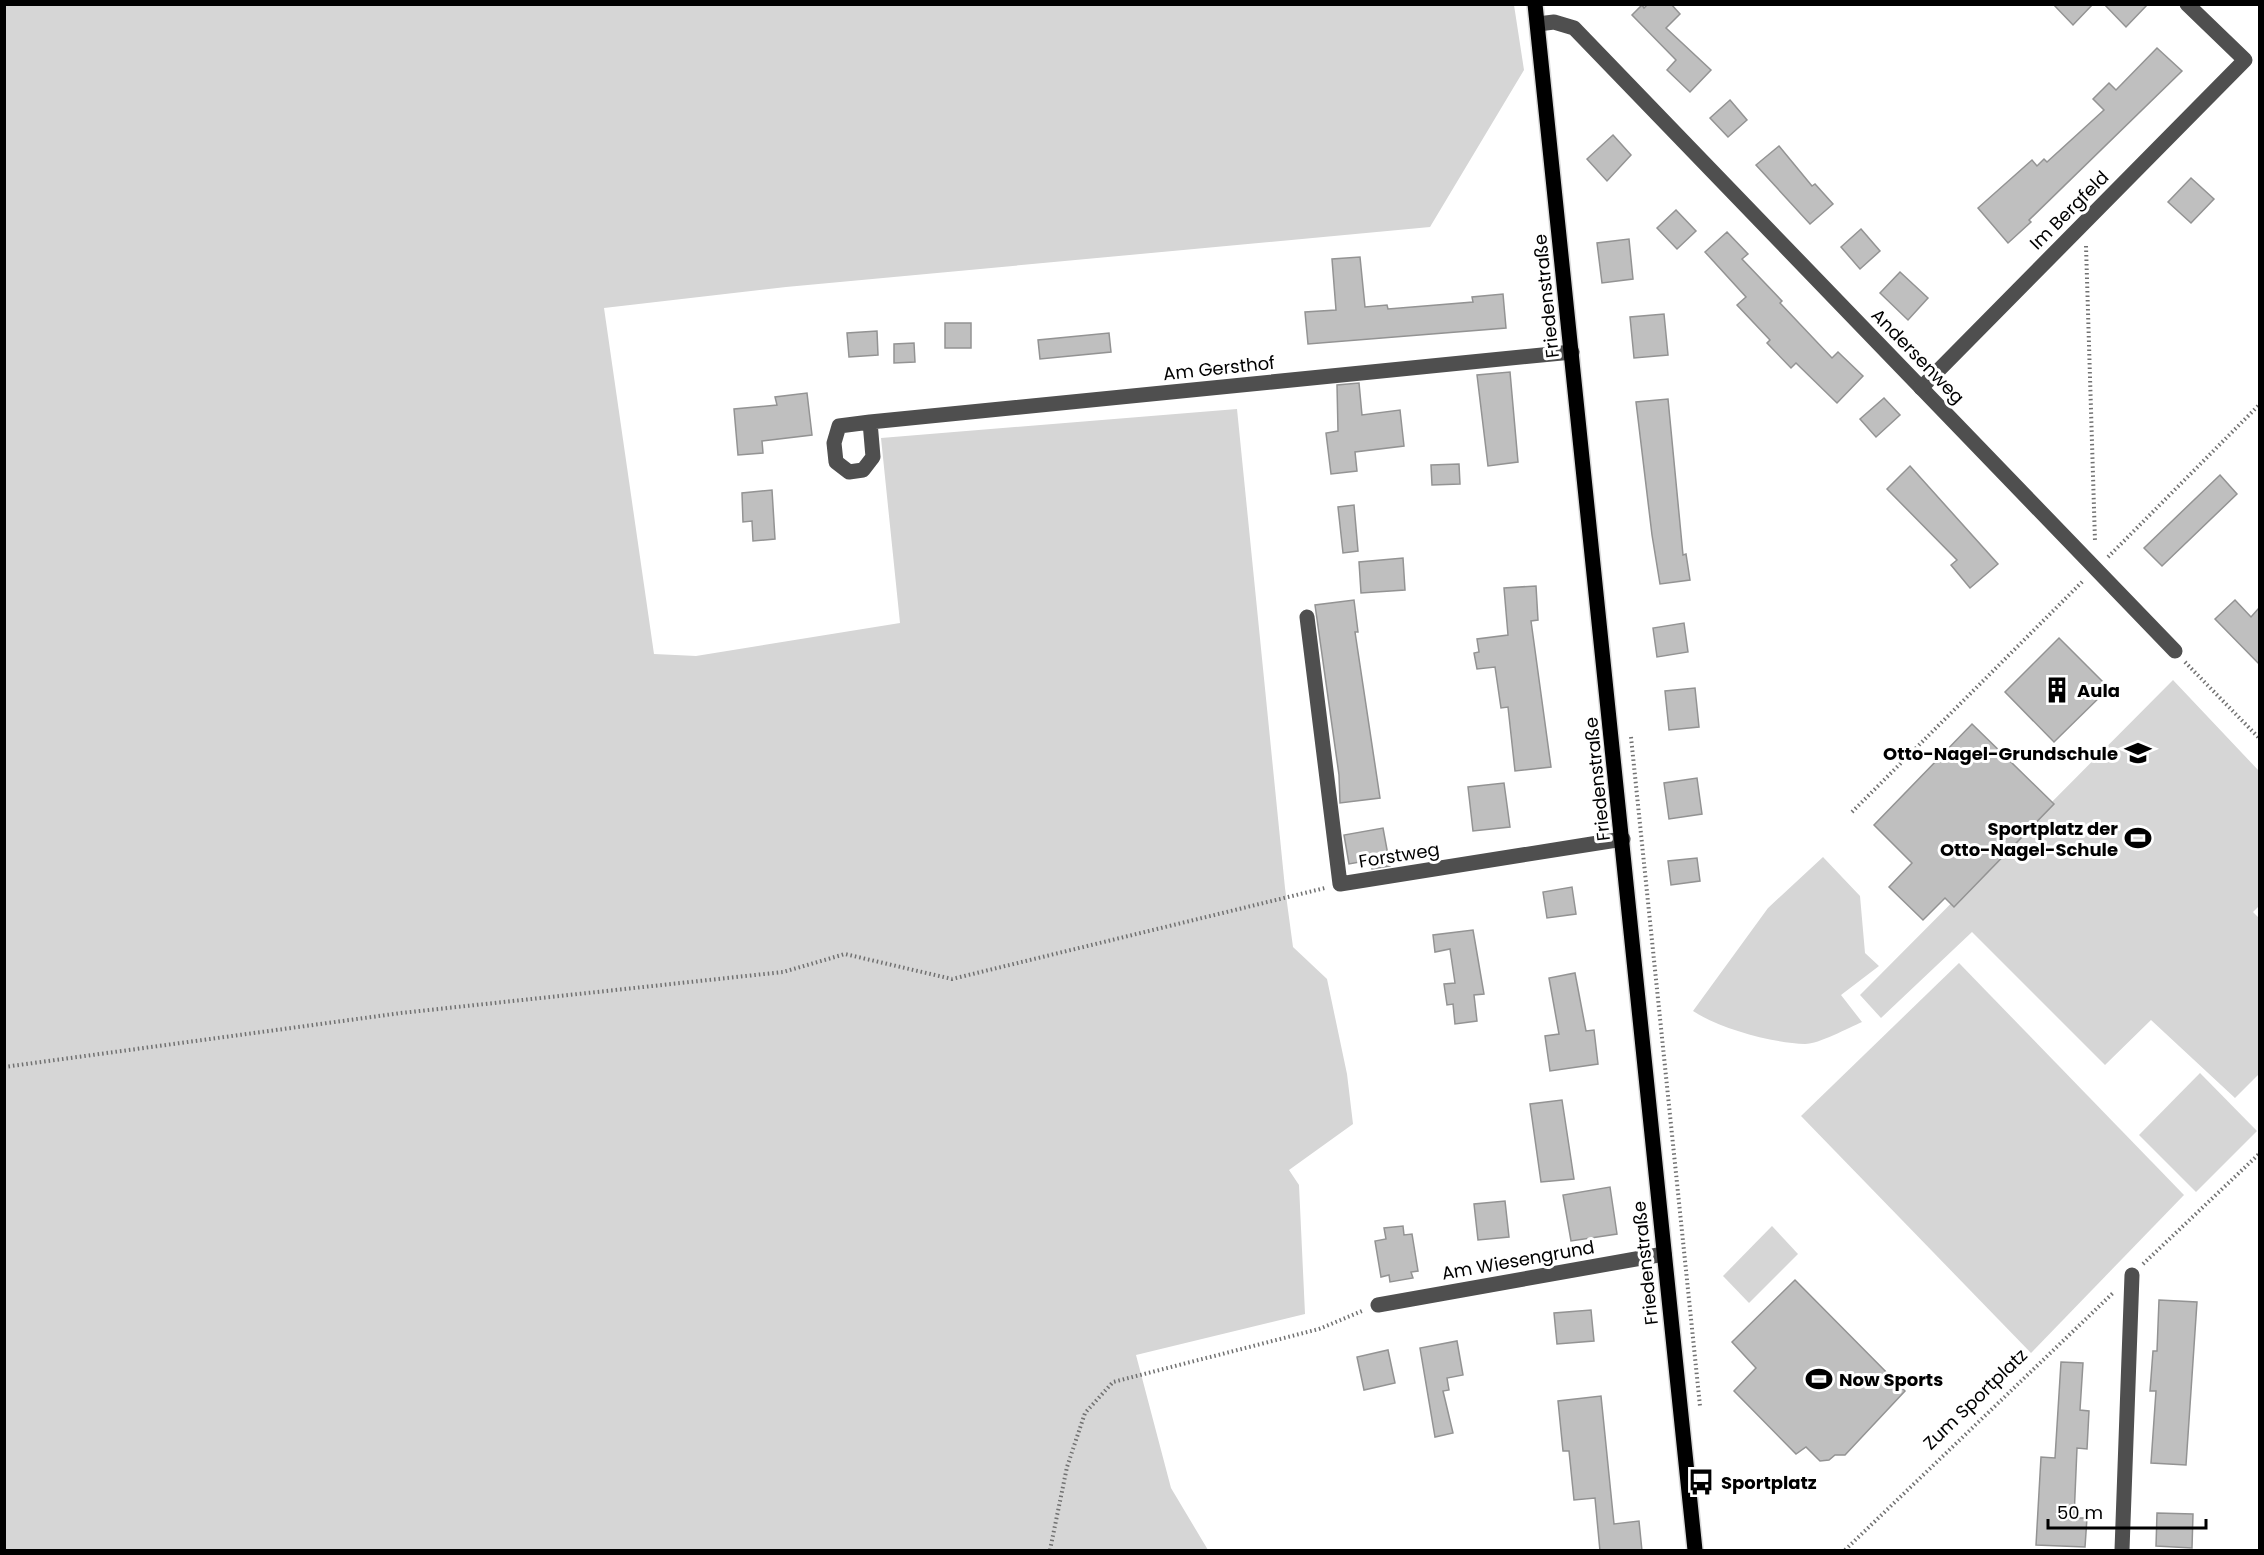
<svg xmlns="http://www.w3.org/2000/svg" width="2264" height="1555" font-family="Poppins,sans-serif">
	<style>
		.green { fill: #d6d6d6 }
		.building { fill: #bfbfbf; stroke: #939393; stroke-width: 1.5 }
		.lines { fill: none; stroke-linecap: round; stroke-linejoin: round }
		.major-casing { stroke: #dbdbdb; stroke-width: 18 }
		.path { stroke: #717171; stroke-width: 4; stroke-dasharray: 1.5 3; stroke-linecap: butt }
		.minor { stroke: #4f4f4f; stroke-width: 15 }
		.major { stroke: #000; stroke-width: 15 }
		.labels { text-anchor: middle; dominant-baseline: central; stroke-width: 6; stroke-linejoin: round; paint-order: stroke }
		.street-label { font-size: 18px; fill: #000; stroke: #fff }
		.poi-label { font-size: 18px; font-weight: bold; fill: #000; stroke: #fff; text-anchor: start }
	</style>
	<rect width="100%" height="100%" fill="#fff"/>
	<g class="green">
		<polygon points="5,4 1514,5 1524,70 1430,227 786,287 604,308 654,654 696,656 900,623 881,438 1237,409 1285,888 1293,947 1327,979 1347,1074 1353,1124 1289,1170 1299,1185 1305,1314 1136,1355 1171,1488 1208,1550 5,1550"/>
		<polygon points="2173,680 2259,771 2260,905 2253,912 2260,919 2259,1074 2235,1098 2151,1020 2105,1065 1972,932 1881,1018 1860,995"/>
		<path d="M1823 857 1860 896 1865 953 1879 966 1841 995 1862 1022C1848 1028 1819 1044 1805 1044 1773 1043 1720 1029 1693 1011L1768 908Z"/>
		<polygon points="1959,963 2184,1195 2031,1353 1801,1116"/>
		<polygon points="2200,1073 2257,1131 2196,1192 2139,1135"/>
		<polygon points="1772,1226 1798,1254 1749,1303 1723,1276"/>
	</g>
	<g class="building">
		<polygon points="1648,4 1671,4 1680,14 1666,28 1711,70 1690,92 1667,70 1676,60 1632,15 1642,5 1644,8"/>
		<polygon points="2053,4 2093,4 2073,25"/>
		<polygon points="2104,4 2148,4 2126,27"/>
		<polygon points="2157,48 2182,71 2029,220 2031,222 2008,243 1978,208 2032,160 2037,166 2044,159 2047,162 2104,110 2093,99 2109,83 2116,90"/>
		<polygon points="1730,100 1747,120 1728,137 1710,118"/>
		<polygon points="1613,135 1631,155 1607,181 1587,159"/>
		<polygon points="1779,146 1812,186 1815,184 1833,204 1810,224 1756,165"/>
		<polygon points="2191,178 2214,199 2191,223 2168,202"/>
		<polygon points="1676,210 1696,231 1677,249 1657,228"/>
		<polygon points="1861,229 1880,251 1860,269 1841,247"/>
		<polygon points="1727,232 1748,254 1742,259 1782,301 1780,303 1832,358 1838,352 1863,376 1837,403 1796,363 1791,368 1767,343 1770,340 1737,305 1746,297 1705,252"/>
		<polygon points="1629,239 1633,279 1602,283 1597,243"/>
		<polygon points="1360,257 1365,307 1387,305 1388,309 1473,302 1472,297 1503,294 1506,328 1308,344 1305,312 1336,310 1332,259"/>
		<polygon points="1900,272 1928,298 1908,320 1880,293"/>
		<polygon points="1664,314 1668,355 1634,358 1630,317"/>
		<rect x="945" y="323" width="26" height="25"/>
		<polygon points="877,331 878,355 849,357 847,333"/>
		<polygon points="1109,333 1111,352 1040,359 1038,340"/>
		<polygon points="914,343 915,362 894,363 894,344"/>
		<polygon points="1510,372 1518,462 1488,466 1477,375"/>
		<polygon points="1359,383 1362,415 1400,410 1404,446 1355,452 1357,471 1331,474 1326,433 1338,431 1337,385"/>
		<polygon points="807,393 812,435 762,441 763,453 738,455 734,409 777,405 775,397"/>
		<polygon points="1884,398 1900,415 1876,437 1860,419"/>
		<polygon points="1668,399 1683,555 1686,554 1690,580 1660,584 1652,535 1636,402"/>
		<polygon points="1459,464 1460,484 1432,485 1431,465"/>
		<polygon points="1910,466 1998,564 1970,588 1951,565 1957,560 1887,489"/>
		<polygon points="2220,475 2237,494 2162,566 2144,548"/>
		<polygon points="772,490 775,539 753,541 752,521 743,522 742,493"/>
		<polygon points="1354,505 1358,551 1343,553 1338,507"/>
		<polygon points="1403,558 1405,590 1361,593 1359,562"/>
		<polygon points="1536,586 1538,620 1531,621 1551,767 1515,771 1508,707 1501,708 1495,667 1477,669 1474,653 1479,652 1477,639 1508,635 1504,588"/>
		<polygon points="1354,600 1358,632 1355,632 1380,798 1340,803 1339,775 1315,605"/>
		<polygon points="2235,600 2251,617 2259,608 2259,664 2215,619"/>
		<polygon points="1684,623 1688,652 1657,657 1653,628"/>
		<polygon points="2059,638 2109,688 2054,742 2005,692"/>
		<polygon points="1695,688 1699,727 1669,730 1665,691"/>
		<polygon points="1972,724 2054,804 1954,907 1945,898 1923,920 1889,887 1912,863 1874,825"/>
		<polygon points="1697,778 1702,814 1669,819 1664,783"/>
		<polygon points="1504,783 1510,827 1473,831 1468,787"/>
		<polygon points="1383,828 1390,866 1372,869 1371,860 1349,864 1344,835"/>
		<polygon points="1697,858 1700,881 1671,885 1668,861"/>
		<polygon points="1572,887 1576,914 1547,918 1543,892"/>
		<polygon points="1473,930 1484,994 1474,995 1477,1021 1455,1024 1453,1004 1447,1005 1444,984 1455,983 1450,949 1435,952 1433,935"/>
		<polygon points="1575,973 1586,1031 1594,1030 1598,1064 1550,1071 1545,1036 1559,1034 1549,978"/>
		<polygon points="1562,1100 1574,1179 1541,1182 1530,1104"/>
		<polygon points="1610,1187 1617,1234 1571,1241 1563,1195"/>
		<polygon points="1505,1201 1509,1237 1478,1240 1474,1204"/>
		<polygon points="1403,1226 1404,1235 1412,1234 1418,1271 1411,1272 1413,1278 1390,1282 1389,1275 1381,1277 1375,1241 1386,1239 1384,1228"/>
		<polygon points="1795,1280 1905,1391 1845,1455 1835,1455 1829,1460 1820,1461 1806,1447 1796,1454 1734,1391 1756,1368 1732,1342"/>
		<polygon points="2159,1300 2197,1302 2186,1465 2151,1463 2156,1391 2150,1391 2153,1351 2157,1351"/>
		<polygon points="1591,1310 1594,1341 1557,1344 1554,1313"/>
		<polygon points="1457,1341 1463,1375 1447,1378 1449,1390 1443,1391 1453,1433 1435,1437 1420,1348"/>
		<polygon points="1388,1350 1395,1383 1364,1390 1357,1357"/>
		<polygon points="2061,1362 2083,1363 2080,1410 2089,1411 2087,1449 2077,1448 2074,1518 2087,1518 2085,1547 2036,1545 2041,1457 2055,1458"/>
		<polygon points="1601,1396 1614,1524 1639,1521 1642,1551 1600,1551 1595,1498 1574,1500 1569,1451 1563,1451 1558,1401"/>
		<polygon points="2157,1513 2193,1514 2192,1548 2156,1546"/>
	</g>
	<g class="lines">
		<g class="major-casing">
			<polyline id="major" points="1535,4 1695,1550"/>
		</g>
		<g class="path">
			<polyline points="2086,246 2095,541"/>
			<polyline points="2108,557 2260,404"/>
			<polyline points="2185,662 2260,739"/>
			<polyline points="1631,737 1700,1406"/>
			<polyline points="1852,812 2083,581"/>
			<polyline points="4,1067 401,1013 783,972 845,954 952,979 1325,888"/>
			<polyline points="2143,1264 2260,1153"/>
			<polyline points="1050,1550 1067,1467 1085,1413 1113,1382 1319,1329 1362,1311"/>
			<polyline points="1845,1550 2114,1292"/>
		</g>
		<g class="minor">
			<polyline points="1538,24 1554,22 1574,28 2175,651"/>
			<polyline points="1921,388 2245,60 2187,4"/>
			<polyline points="870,422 873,457 863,470 849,472 836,462 834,443 839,426 870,422 1572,352"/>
			<polyline points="1307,617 1340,884 1623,839"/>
			<polyline points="1378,1305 1664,1254"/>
			<polyline points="2122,1550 2132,1275"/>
		</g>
		<use href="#major" class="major"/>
	</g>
	<defs>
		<g id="building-bare" transform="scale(2.07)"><path d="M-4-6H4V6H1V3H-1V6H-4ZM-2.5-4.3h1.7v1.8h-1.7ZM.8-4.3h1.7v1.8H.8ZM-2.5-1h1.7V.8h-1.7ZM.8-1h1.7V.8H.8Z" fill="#000" stroke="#fff" stroke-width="2.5" paint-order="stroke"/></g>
		<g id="school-bare" transform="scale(2.07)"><path d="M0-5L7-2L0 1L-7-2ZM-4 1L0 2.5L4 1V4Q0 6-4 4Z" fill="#000" stroke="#fff" stroke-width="2.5" paint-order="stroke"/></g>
		<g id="stadium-bare" transform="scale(2.07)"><path d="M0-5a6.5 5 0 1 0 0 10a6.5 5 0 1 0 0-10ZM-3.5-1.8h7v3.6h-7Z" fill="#000" stroke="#fff" stroke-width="2.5" paint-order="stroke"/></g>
		<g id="bus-bare" transform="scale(2.07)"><path d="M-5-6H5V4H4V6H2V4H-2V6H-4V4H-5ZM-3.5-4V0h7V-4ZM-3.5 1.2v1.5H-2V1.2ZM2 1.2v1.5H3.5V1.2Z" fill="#000" stroke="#fff" stroke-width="2.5" paint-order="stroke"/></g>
	</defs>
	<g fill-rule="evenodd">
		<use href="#building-bare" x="2057" y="690"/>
		<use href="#school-bare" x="2138" y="753"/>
		<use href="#stadium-bare" x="2138" y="838"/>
		<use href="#stadium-bare" x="1819" y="1379"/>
		<use href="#bus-bare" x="1701" y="1482"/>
	</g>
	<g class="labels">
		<g class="street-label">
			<text transform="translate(2069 210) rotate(-45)">Im Bergfeld</text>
			<text transform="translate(1546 296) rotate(-96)">Friedenstraße</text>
			<text transform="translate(1918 356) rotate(46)">Andersenweg</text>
			<text transform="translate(1219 368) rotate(-6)">Am Gersthof</text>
			<text transform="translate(1597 779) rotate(-96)">Friedenstraße</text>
			<text transform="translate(1399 855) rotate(-9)">Forstweg</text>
			<text transform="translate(1518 1260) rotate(-10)">Am Wiesengrund</text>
			<text transform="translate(1645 1263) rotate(-96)">Friedenstraße</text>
			<text transform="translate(1975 1399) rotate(-44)">Zum Sportplatz</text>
		</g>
		<g class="poi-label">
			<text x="2077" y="690">Aula</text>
			<text x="2118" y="753" text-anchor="end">Otto-Nagel-Grundschule</text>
			<text x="2118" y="828" text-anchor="end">Sportplatz der<tspan x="2118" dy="21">Otto-Nagel-Schule</tspan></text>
			<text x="1839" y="1379">Now Sports</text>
			<text x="1721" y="1482">Sportplatz</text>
		</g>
	</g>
	<rect width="2264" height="1555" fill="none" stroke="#000000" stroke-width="12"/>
	<path d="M2048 1519v9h158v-9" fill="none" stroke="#000000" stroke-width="3"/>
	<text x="2057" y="1519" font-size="18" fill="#000000" stroke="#ffffff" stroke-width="4.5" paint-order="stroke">50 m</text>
</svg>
